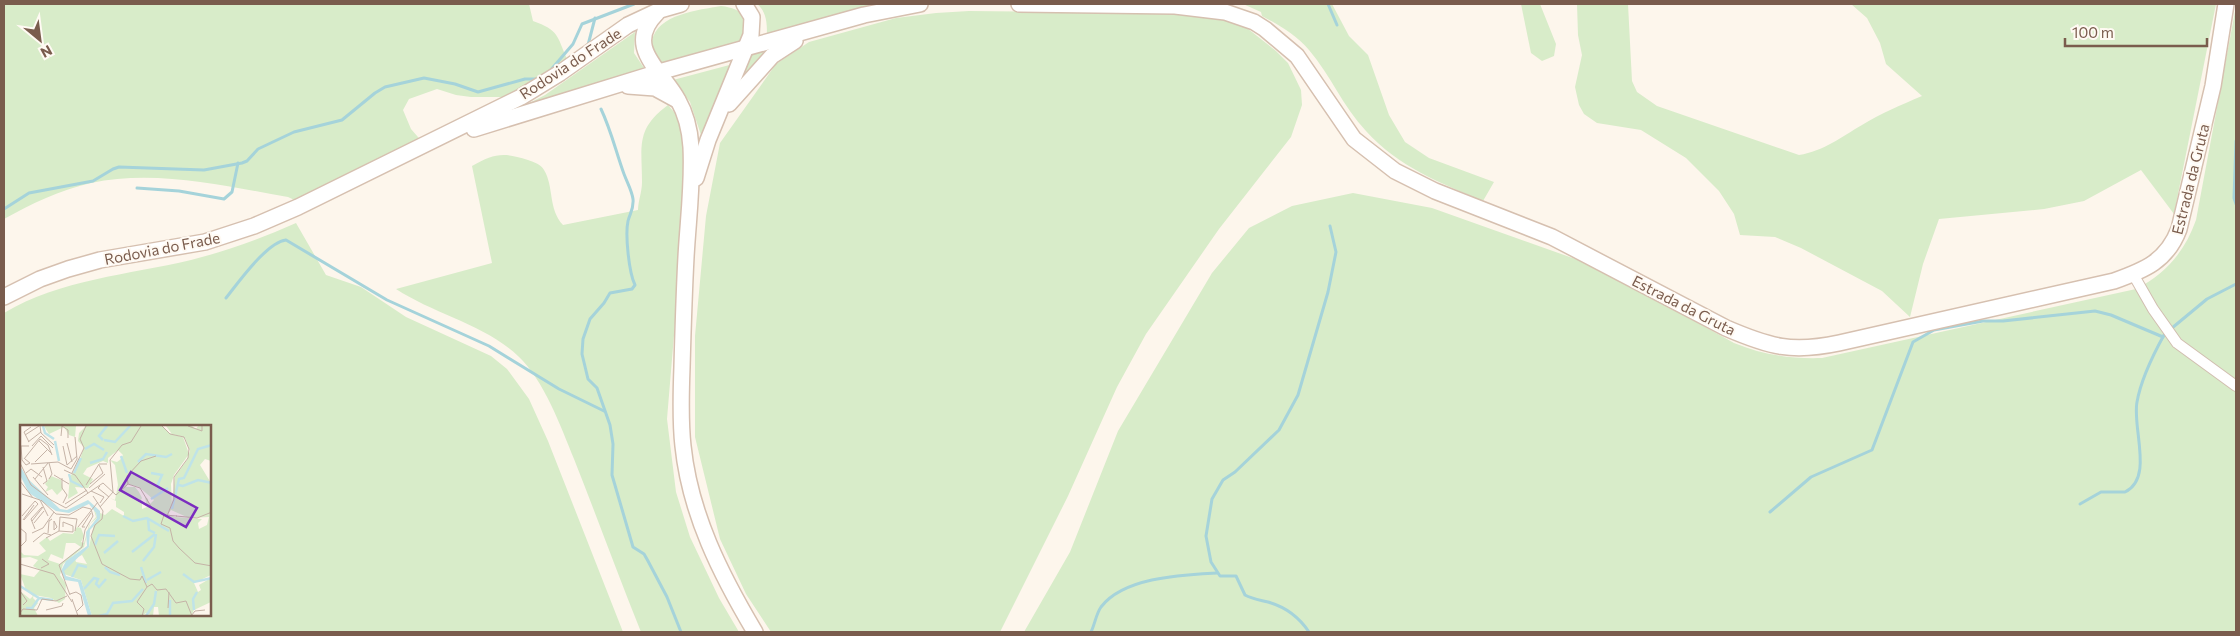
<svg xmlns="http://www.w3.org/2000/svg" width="2240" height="636" font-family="Commissioner,sans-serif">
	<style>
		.green { fill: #d8ecc9; fill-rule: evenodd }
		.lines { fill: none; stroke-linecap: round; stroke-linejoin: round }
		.stream { stroke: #a5d3da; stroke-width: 3 }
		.street-casing { stroke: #d1beb0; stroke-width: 12 }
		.secondary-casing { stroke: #d6c0b0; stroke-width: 18 }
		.street { stroke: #fff; stroke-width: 10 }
		.secondary { stroke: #fff; stroke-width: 15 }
		.labels { text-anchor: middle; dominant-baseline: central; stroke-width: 4; stroke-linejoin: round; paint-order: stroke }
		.street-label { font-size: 15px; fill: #7a5c4d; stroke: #fffaf3 }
		.inset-river { fill: none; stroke: #bfe3e8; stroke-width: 2.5 }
		.inset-road { fill: none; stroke: #c5b3a7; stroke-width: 1 }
		.view { fill: #7b2cbf; fill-opacity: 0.15; stroke: #7b2cbf; stroke-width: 2.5 }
		.inset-edge { fill: none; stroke: #7a5c4d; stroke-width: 2.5 }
	</style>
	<rect width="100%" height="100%" fill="#fdf6ec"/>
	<g class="green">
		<path d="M4 4H529L533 21C559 30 557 36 567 59L517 97H471L456 95 437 89 409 99 403 110 411 129 424 144 303 204 288 197C224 186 156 169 91 183 60 190 31 204 4 219Z"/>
		<path d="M757 4H885L767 36C767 24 767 12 757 4Z"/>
		<path d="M1243 4H1332L1349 36 1368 55 1389 115 1405 142 1429 158 1494 182 1483 201C1441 183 1398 167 1366 131 1343 107 1330 74 1309 50 1296 35 1279 25 1262 16L1261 12Z"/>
		<polygon points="1521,4 1540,4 1556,44 1554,56 1542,61 1531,53"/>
		<path d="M1577 4H1628L1632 81 1637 92 1657 106 1799 155C1824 151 1841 137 1862 125 1881 113 1901 105 1922 96L1886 64 1880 43 1867 18 1851 4H2216L2174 214 2141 170 2084 201 2044 209 1939 219 1923 264 1910 317 1882 291 1801 248 1775 237 1740 235 1734 214 1719 191 1686 158 1641 130 1597 123 1584 114 1579 105 1575 87 1582 55 1578 35Z"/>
		<path d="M721 6C745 9 745 17 745 39L734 45 663 64C655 57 650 51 652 41 657 14 699 10 721 6Z"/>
		<path d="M2236 6V632H1024L1070 552 1118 431 1212 273 1249 228 1292 206 1353 193 1432 208 1595 266 1734 343C1763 355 1791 359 1822 358L2136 289C2166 274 2185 251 2196 220Z"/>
		<polygon points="969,11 1192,13 1238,21 1276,51 1288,63 1301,90 1302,105 1291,137 1219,229 1146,334 1117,387 1068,496 1000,632 771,632 746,594 720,539 695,437 695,336 706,216 720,143 776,64 809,42 896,18 936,13"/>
		<polygon points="635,32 634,53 646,71 502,117 545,95"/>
		<polygon points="781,42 736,90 751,51"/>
		<polygon points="737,63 704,144 690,102 673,80"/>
		<path d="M668 105 681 120 689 155 667 419 676 492 690 537 719 598 739 632H641C618 575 597 517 574 459 561 427 544 380 518 356 484 324 434 314 396 289L492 263 472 166C494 153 504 152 528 160 533 162 541 164 544 170 554 186 548 209 563 225L638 210C638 201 642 192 642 182 642 147 635 129 668 105Z"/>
		<path d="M296 223 326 275 361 287 406 317 491 356 507 369 529 399 548 441 623 632H4V313C61 279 128 275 191 260 227 251 262 238 296 223ZM21 426H210V615H21Z"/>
	</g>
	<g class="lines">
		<g class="stream">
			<polyline points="1328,4 1337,25"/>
			<polyline points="588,45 595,18"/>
			<polyline points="549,72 573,44 582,24 634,4"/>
			<path d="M601 109C611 130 616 152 624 174 627 182 632 191 633 199 634 209 630 213 628 221 625 235 629 273 635 285L632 289 610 293 604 303 590 319 583 339 582 354 588 379 597 388 610 425 613 444 612 475 633 547 644 554 648 561 667 597 681 632"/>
			<polyline points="2236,141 2234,198 2236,204"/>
			<polyline points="137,188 179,191 224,199 232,192 238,163"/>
			<polyline points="4,209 29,193 93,181 113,169 119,167 204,170 242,163 247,161 258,149 294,132 342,120 375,93 385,87 424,78 455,84 478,92 525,79 538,79"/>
			<path d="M226 298C238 283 267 242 286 240L387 300 489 346 559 389 604 411"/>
			<polyline points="2172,328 2207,299 2236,284"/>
			<path d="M2080 504 2101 492H2125C2154 478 2132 428 2137 402 2141 379 2153 355 2164 335"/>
			<polyline points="1770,512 1811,477 1872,450 1913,342 1934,330 1983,321 2003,321 2095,311 2111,315 2163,337"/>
			<path d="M1091 632C1095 624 1096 614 1101 607 1124 577 1182 575 1217 573"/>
			<path d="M1309 632C1299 617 1286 607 1268 602 1260 600 1252 599 1245 595L1236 576H1220L1211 562 1206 536 1212 499 1223 480 1235 472 1279 430 1298 395 1328 292 1336 252 1330 226"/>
		</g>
		<g class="street-casing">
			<polyline id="street" points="2133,274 2153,309 2177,343 2236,386"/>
		</g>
		<g class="secondary-casing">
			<g id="secondary">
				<path d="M1019 4 1175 6 1225 12 1254 22 1265 29 1297 56 1354 139 1395 171 1435 191 1552 237 1726 328C1770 347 1792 353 1839 343L2114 281C2145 270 2167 261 2179 229L2213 86 2226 4"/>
				<path d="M657 13C623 47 662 70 678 100 686 114 690 131 691 147 693 184 688 220 686 257 684 294 683 330 682 367 681 393 680 420 683 446 690 514 721 575 755 632"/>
				<polyline points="628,86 655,88 677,100"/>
				<polyline points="729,104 772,56 795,41"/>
				<polyline points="474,129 659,72 864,15 920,4"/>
				<polyline points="696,178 708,140 751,35 752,17 744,4"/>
				<polyline points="4,297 40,279 68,269 100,260 205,242 254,226 298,207 521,97 560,73 628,25 660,10 681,4"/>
			</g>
		</g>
		<use href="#street" class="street"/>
		<use href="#secondary" class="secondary"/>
	</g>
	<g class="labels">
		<g class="street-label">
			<text transform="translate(570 63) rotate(-33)">Rodovia do Frade</text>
			<text transform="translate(2190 179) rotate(-76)">Estrada da Gruta</text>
			<text transform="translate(162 248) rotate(-11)">Rodovia do Frade</text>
			<text transform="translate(1684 305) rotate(27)">Estrada da Gruta</text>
		</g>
	</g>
	<g transform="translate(20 425)">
		<rect width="191" height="191" fill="#fdf6ec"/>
		<path d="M24 1H56L55 12 49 10 44 2 29 9ZM66 1H142L149 8 163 12 169 29 154 50 151 59 152 81 155 51 167 35 170 26 165 13 152 9 146 1H172L176 4 178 1H191V36L185 34 180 40 191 58V150L174 158 178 167 181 165 179 160 191 153V177L174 185 171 191H139L138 182H134L133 191 126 188 122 191H72L61 155 44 149V143L55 134 56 137 67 139 62 130 56 133 69 122 74 99 80 94V88L85 90 92 84 104 91V87L96 82V76L90 73 95 75 98 60 95 40 90 35 97 37 101 34 103 30 98 25 88 33V38L83 36 67 43 63 49 73 54 68 63 55 62 58 68 48 74 50 51 57 44 64 22 58 16 59 8ZM108 59 119 62 134 75 129 80 128 74 125 72 127 82 122 84V75L119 78 122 73 119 67 115 62H106ZM151 85 169 93 189 92 187 100 179 104 178 98 182 94 155 92 148 89ZM31 51 41 55 43 64 37 70 32 64 25 67 28 62 25 59ZM73 82 76 88 77 93 70 99 64 122 43 139 40 150 46 159 45 174 39 178 31 173 14 170 13 173 18 178 14 183 18 191H0V166L10 174 13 171 6 165 0 149 14 152 20 145 13 141 18 135 10 132 0 133V126L4 130 18 131 26 126 19 118 27 112 30 116 43 108 53 109 57 102 61 103 64 111 61 117 64 118 69 100 76 92ZM46 118H55L61 122 40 139 28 135 31 129 43 134Z" fill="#d8ecc9" fill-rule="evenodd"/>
		<path d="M0 41 8 54 40 84 47 85 68 75 80 86V94L70 105 69 122 44 146 46 151 61 155 72 191H68L58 157 45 155 41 146 46 136 67 121 66 107 77 93 76 88 69 79 49 88 36 86 9 68 0 50Z" fill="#bfe3e8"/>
		<path class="inset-river" d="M23 1 25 8 34 14M83 15 79 11 87 1M84 15 95 17 110 1M35 16 39 36M65 24 74 19 84 25M101 31 107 48M118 37 126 29 146 32 152 29M70 38 83 34 87 27M54 48 61 33M131 48 142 50 138 59 140 65M49 49 51 56 63 62M158 60 163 61 178 55 192 58M131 74 148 63M152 84 159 54 164 53 178 24 192 20M103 91 113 96 127 93 149 106M128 94 129 105 135 108M75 120 79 110 95 111M112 127 135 109M84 128 98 116M123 136 134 122 136 109M85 142 90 147 100 150M121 142 126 158M163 149 174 157 192 153M52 152 58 140 67 142M127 155 141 147M0 161 19 173 33 175M64 164 74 153 78 154 76 159 79 162 86 154M6 183H12L19 173M174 185 173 174 177 167M79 191 87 189 93 178 112 176 123 164M126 191 134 179 136 166M150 191V175"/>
		<path class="inset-road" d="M20 1 21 8 34 20M142 1 150 9 164 12 169 24 168 33 154 52V74L147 91M168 1 182 6V1M5 10 19 1M41 11 42 1 48 5V13M19 16 31 28M8 17 21 7M9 17 4 7 11 2M47 18 52 37M12 21 21 11 33 23M43 21 47 40 57 31M4 34 20 14 28 20 32 30M5 34 10 38 6 40 2 35 1 21H9M15 37 28 24M0 38 11 60 31 75M11 39 38 37 51 44 57 34 55 12M23 42 27 56 23 59M44 45 55 50 68 68M6 48 11 44 22 52M52 48 64 23 60 14 66 1M34 50 49 59M13 52 28 70M42 53V63L47 70 43 78M15 54 28 38M29 54 32 49 29 38M0 56 13 73M70 59 83 48 79 40M108 59 107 51 121 36 136 31M66 60 79 39H87M80 61 78 63 89 72M69 63 85 49M71 66 84 72 80 78M2 69 20 75 28 91M73 71 83 86 82 94 75 100 71 111 82 139 110 154 120 155 122 151 127 162 132 159 137 165 146 164 156 178 166 176 172 191M21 75 36 89 49 90 63 82 71 84M31 75 46 83 83 58 96 70 108 59 120 63 132 83 144 90 157 91M45 79 67 65M80 82 93 67 90 35 102 20 111 17 121 1M144 90 141 99 150 103 153 116 159 123 175 138 192 141M2 91 15 76 18 79M156 91 177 93 192 87M40 92 57 94 55 106M3 95 14 80M4 95 18 79M12 96 23 82M34 96 37 102 34 105ZM14 98 24 86M43 102V97L53 101M58 102 78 77M65 102H62L71 88M0 103 6 108V116L0 122M15 104 11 94 22 82M39 106 53 107V101M12 108 23 103 34 87M28 108 29 96 32 94M26 113 39 106 40 92M13 117 24 108 31 110M0 139 34 149 52 177M21 143 29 139 22 134M0 166 7 176 3 180M50 169 56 167 61 170 63 180 57 186M50 170 39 140 62 122 65 105 73 91 71 84M52 174 58 191M148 183 149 167M17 185 22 174 36 176 47 171M26 185 42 181 43 178M0 188 3 184 17 185M122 191 124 184 117 177 127 162M171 191 175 186 185 185"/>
		<path class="view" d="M111 47 177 83 166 102 100 65Z"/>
		<rect width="191" height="191" class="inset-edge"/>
	</g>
	<rect width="2240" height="636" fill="none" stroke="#7a5c4d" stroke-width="10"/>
	<g transform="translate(40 40) rotate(151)" stroke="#fffaf3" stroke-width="4" paint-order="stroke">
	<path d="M0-4L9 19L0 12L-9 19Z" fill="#7a5c4d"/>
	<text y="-8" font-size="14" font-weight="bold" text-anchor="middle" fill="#7a5c4d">N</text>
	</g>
	<path d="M2065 38v8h142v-8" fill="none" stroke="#7a5c4d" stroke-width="2.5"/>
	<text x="2072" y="38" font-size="15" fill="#7a5c4d" stroke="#fffaf3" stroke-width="4" paint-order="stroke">100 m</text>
</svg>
